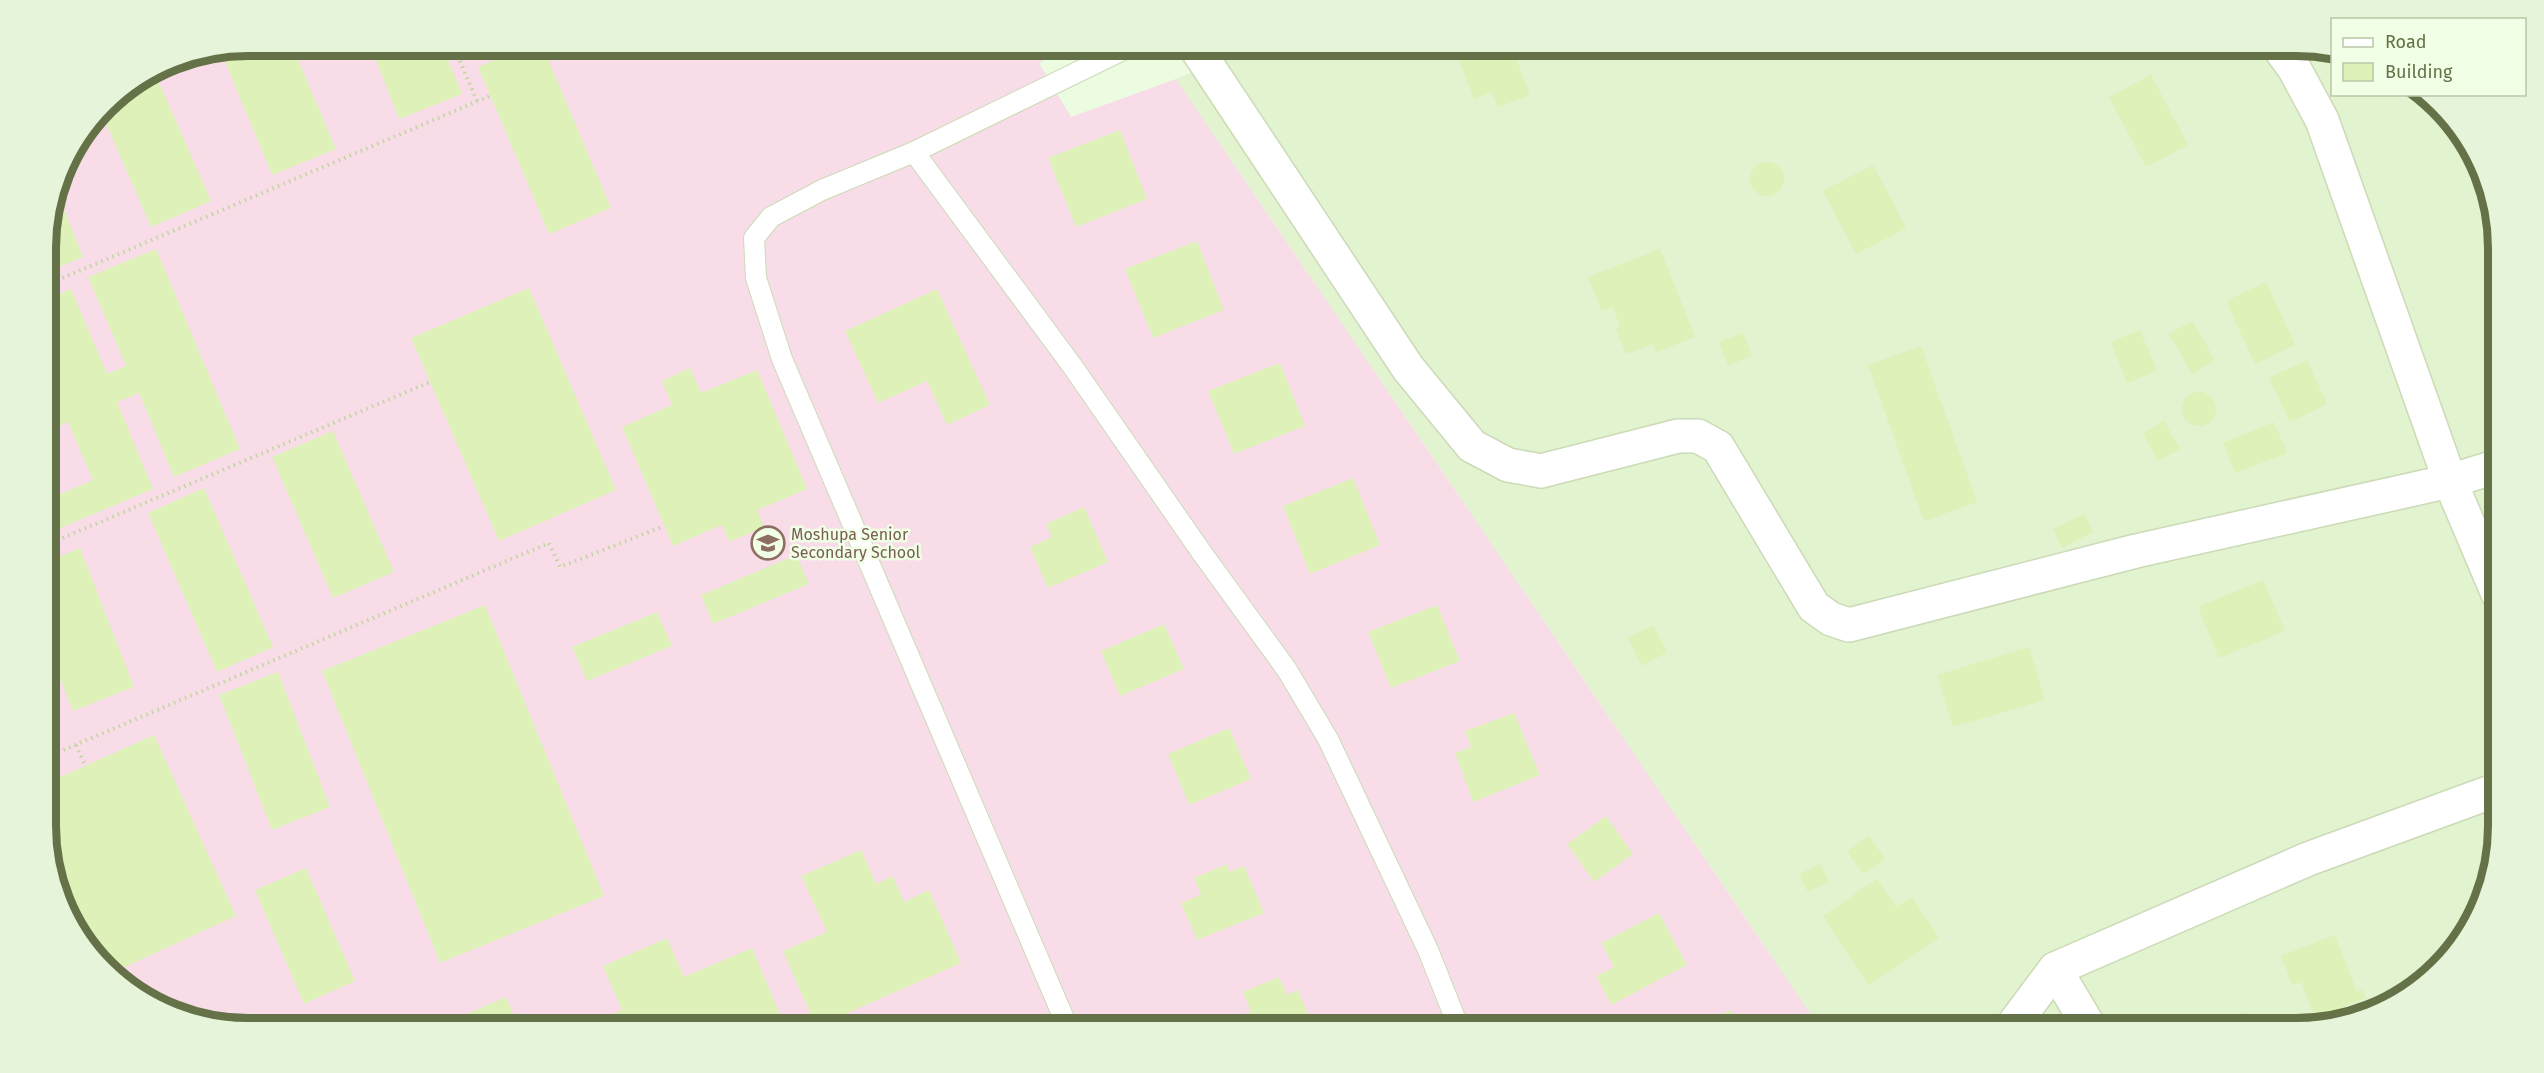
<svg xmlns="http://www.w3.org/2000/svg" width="2544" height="1073" font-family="'Fira Sans',sans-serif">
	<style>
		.residential { fill: #e1f3cf }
		.education { fill: #f8dde8 }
		.building { fill: #ddf1b8 }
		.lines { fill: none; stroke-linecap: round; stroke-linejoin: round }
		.lane-casing { stroke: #ccdab7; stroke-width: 22 }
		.street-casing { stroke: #ccdab7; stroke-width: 36 }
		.path { stroke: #c2d59c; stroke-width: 4; stroke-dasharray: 1.5 4.5; stroke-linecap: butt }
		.lane { stroke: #fff; stroke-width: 20 }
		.street { stroke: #fff; stroke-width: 33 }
		.labels { text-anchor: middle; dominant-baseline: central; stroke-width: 5; stroke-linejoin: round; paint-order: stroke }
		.education-label { font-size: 16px; fill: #785e54; stroke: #f1ffe6; text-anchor: start }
		.rim { fill: none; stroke: #657248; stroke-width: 8 }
	</style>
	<rect width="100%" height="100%" fill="#ecfce0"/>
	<polygon class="residential" points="1258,45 2296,45 2332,52 2332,94 2418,95 2457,124 2497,222 2499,825 2484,902 2457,949 2409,994 2309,1028 1820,1028 1176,79"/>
	<polygon class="education" points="248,45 1072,45 1039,63 1071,117 1176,79 1820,1028 248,1028 171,1013 87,949 47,852 45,234 66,158 114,96 171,60"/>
	<g class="building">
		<polygon points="248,45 292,45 336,149 272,175 221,52"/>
		<polygon points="370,45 442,45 462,94 399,119"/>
		<polygon points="530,45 542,45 611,208 549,234 478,67"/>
		<polygon points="1453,45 1511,45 1530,95 1498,107 1492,92 1474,99"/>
		<polygon points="154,71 211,201 151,227 101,112 114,96"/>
		<polygon points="2151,75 2188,145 2146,167 2109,97"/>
		<polygon points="1120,130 1147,199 1076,227 1048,158"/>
		<circle cx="1767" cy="179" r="17"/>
		<polygon points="1873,165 1906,228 1856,254 1823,191"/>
		<polygon points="57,192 83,257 46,272 45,234"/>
		<polygon points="1197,241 1224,310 1153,338 1125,269"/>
		<polygon points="156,249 240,449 174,477 139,393 117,402 153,489 46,534 46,485 51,498 93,480 68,422 46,432 46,390 53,387 46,371 46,300 71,289 107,374 126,366 88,277"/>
		<polygon points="1660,249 1695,337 1657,352 1653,344 1626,354 1616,328 1620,327 1613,307 1602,311 1588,277"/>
		<polygon points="2266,282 2295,345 2255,364 2226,301"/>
		<polygon points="529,288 616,490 499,541 411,338"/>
		<polygon points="937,289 990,405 947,425 927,381 878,403 845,331"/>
		<polygon points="2192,321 2215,360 2192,374 2169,334"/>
		<polygon points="2140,330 2157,371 2127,383 2111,342"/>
		<polygon points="1743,333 1752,356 1728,365 1719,342"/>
		<polygon points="1921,346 1977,502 1924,521 1868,365"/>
		<polygon points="2307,360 2327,404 2290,422 2269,378"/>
		<polygon points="1280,363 1305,426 1234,454 1208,391"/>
		<polygon points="690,368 701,393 757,370 807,489 757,510 764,527 729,542 722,525 673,546 622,427 672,405 662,381"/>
		<circle cx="2199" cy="409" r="17"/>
		<polygon points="2164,421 2180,449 2158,461 2143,433"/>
		<polygon points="2274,422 2287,453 2235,473 2223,443"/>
		<polygon points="333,431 394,572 333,598 272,457"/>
		<polygon points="1353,478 1380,545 1310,574 1283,506"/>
		<polygon points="204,488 273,647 217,672 148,513"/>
		<polygon points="1084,507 1108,562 1048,588 1030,547 1052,537 1046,524"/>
		<polygon points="2084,514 2093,532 2062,548 2053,529"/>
		<polygon points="80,548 134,687 73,711 46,644 46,562"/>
		<polygon points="796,555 809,584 713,624 701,595"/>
		<polygon points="2263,580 2285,631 2219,658 2198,607"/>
		<polygon points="485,605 604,896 440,963 322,671"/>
		<polygon points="1437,605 1460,661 1391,688 1368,632"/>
		<polygon points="657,612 672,646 587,681 572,647"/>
		<polygon points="1164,624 1184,669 1120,696 1101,651"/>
		<polygon points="1653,625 1667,652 1642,666 1628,638"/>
		<polygon points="2029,647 2045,700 1953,727 1937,675"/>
		<polygon points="278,672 330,807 272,830 219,695"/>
		<polygon points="1514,713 1540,775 1473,802 1455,753 1471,747 1465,731"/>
		<polygon points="1229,728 1251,779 1189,805 1168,754"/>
		<polygon points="154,735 236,916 116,971 99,958 47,842 47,783"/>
		<polygon points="1606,816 1633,854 1594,882 1567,844"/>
		<polygon points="1869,836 1885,859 1863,874 1847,851"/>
		<polygon points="861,850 876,884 893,876 904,902 929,890 961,963 816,1027 783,951 827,932 801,876"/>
		<polygon points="1227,864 1229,872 1244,866 1264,913 1197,940 1181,903 1201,895 1194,878"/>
		<polygon points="1820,864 1829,881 1808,892 1799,874"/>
		<polygon points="306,868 355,981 304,1004 255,890"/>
		<polygon points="1877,879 1896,907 1912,897 1939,938 1869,985 1823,916"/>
		<polygon points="1659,913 1687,965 1611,1005 1596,976 1614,967 1601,943"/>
		<polygon points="2335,935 2357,992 2363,989 2366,998 2315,1018 2301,982 2292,985 2281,956"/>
		<polygon points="667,938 684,977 752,948 786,1028 580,1028 622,1010 603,966"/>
		<polygon points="1279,977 1287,995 1298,990 1314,1028 1237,1028 1233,1019 1251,1012 1243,992"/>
		<polygon points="506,997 519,1028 444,1028 443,1024"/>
		<polygon points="1730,1010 1740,1028 1697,1028"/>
		<polygon points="2245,1012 2261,1028 2210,1028"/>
	</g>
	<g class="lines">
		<g class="lane-casing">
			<g id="lane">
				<polyline points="914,152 1073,367 1202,553 1287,670 1328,739 1428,950 1459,1028"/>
				<polyline points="1068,1028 782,359 756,278 754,238 771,217 822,190 914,152 1133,45"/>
			</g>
		</g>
		<g class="street-casing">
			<g id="street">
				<polyline points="1194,45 1408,368 1472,446 1508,465 1541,471 1678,436 1698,436 1718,447 1814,607 1831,619 1849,625 2136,551 2450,481 2498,466"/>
				<polyline points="2277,45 2294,68 2322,120 2450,481 2498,594"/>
				<polyline points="2055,969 2090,1028"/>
				<polyline points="2011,1028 2055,969 2308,859 2499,789"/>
			</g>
		</g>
		<g class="path">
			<polyline points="477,101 457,54 479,45"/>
			<polyline points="46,285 490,96"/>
			<polyline points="46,545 430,382"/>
			<polyline points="76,745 85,765"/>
			<polyline points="47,757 549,543 560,567 664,526"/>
		</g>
		<use href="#lane" class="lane"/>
		<use href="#street" class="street"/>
	</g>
	<defs>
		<g id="school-ring" transform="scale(1.725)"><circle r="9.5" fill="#f1ffe6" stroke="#8d6e63" stroke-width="1.5"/><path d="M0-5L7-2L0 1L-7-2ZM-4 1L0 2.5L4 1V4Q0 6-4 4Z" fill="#8d6e63"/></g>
	</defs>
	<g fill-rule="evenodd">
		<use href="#school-ring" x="768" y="543"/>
	</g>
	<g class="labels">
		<g class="education-label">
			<text x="791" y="534">Moshupa Senior<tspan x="791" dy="18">Secondary School</tspan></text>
		</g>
	</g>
	<path d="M0 0H2544V1073H0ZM248 56H2296A192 192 0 0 1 2488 248V826A192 192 0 0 1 2296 1018H248A192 192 0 0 1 56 826V248A192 192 0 0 1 248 56Z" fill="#e6f4d9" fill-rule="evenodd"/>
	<path class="rim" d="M248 56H2296A192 192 0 0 1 2488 248V826A192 192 0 0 1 2296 1018H248A192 192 0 0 1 56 826V248A192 192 0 0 1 248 56Z"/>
	<rect x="2331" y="18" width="195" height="78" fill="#f1ffe6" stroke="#b9c7a7" stroke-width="1.5"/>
	<rect x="2343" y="38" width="30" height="9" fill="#ffffff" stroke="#b9c7a7" stroke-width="1.5"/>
	<text x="2385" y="48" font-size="18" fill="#657248">Road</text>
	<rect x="2343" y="63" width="30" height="18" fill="#ddf1b8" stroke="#b9c7a7" stroke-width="1.5"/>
	<text x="2385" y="78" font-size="18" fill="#657248">Building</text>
</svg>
